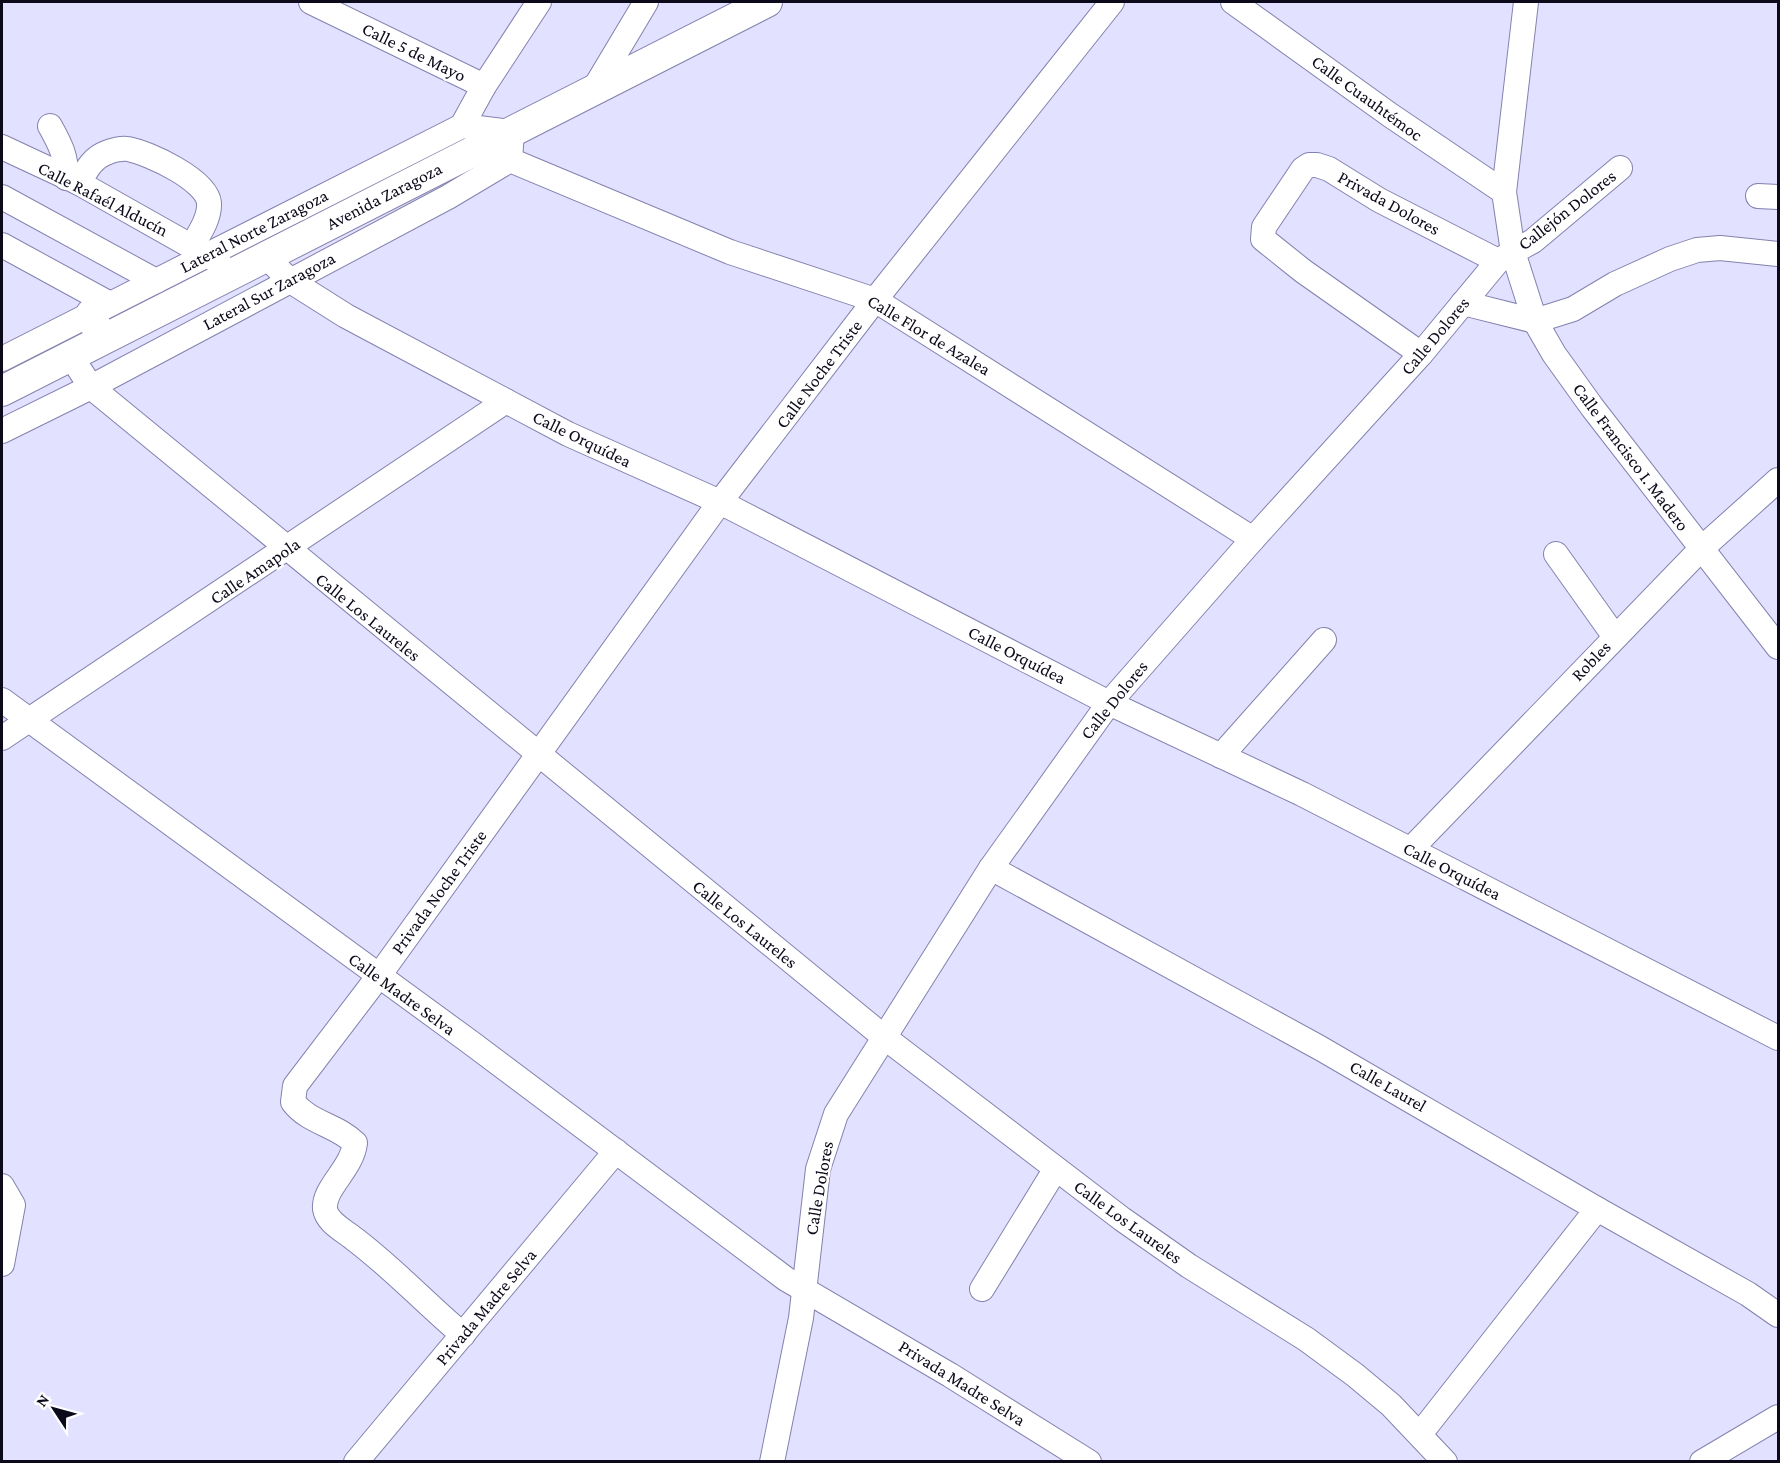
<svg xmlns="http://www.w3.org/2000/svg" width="1780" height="1463" font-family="'Crimson Pro',serif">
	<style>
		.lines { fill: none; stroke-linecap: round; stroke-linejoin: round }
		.minor-casing { stroke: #8382ae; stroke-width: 26 }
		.major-casing { stroke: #8382ae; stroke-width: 32 }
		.minor { stroke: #fff; stroke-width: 24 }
		.major { stroke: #fff; stroke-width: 30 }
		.labels { text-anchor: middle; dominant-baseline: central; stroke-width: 5; stroke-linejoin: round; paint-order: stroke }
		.street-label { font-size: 18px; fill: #0c0a1a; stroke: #fff }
	</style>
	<rect width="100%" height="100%" fill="#e2e1ff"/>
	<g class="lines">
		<g class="minor-casing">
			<g id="minor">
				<polyline points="311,2 484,86"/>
				<polyline points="1233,2 1390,115 1504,192"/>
				<polyline points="594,89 646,2"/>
				<path d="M50 126C60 144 67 157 66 178"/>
				<polyline points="462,126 484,86 539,2"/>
				<polyline points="2,147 79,183 219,262"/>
				<polyline points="510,160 730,252 875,300 1253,539"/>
				<polyline points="1620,168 1533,241 1513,252 1535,321 1554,354 1592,407 1778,647"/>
				<path d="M79 183C86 171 92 158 106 153 112 150 122 148 128 149 149 153 207 180 209 203 210 218 199 234 192 246"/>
				<polyline points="1758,196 1778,197"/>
				<polyline points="2,197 156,281"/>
				<polyline points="2,245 110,304"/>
				<polyline points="266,256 289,280 346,316 568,434 720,502 1109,703 1302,794 1778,1038"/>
				<polyline points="1463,303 1535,321 1573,309 1615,284 1670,259 1697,250 1720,248 1778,254"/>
				<polyline points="1421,354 1303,271 1263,239 1264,227 1303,169 1309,165 1317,165 1329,169 1379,200 1498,261"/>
				<polyline points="70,355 91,387 884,1037 1122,1219 1189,1266 1306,1339 1355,1375 1391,1405 1445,1462"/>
				<polyline points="2,359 462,126 512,132 510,160 448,197 91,387 2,431"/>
				<polyline points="1556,554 1615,637"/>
				<polyline points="2,700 470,1042 786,1279 950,1375 1089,1462"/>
				<polyline points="2,738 506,401"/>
				<polyline points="1221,756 1324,640"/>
				<polyline points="1411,849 1701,549 1778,480"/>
				<polyline points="991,868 1320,1048 1597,1209 1748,1294 1778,1315"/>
				<polyline points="2,1186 13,1205 2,1264"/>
				<polyline points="982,1289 1055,1170"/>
				<path d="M463 1335C426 1304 392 1267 353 1238 343 1230 327 1222 325 1209 323 1188 352 1169 355 1143 337 1125 309 1123 293 1102L295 1086 378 977 720 502 875 300 1112 2"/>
				<polyline points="1420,1434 1597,1209"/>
				<polyline points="356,1462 616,1151"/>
				<polyline points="772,1462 801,1318 818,1169 836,1114 991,868 1109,703 1253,539 1421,354 1498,261 1513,252 1504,192 1526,2"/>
				<polyline points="1702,1462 1778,1417"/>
			</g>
		</g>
		<g class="major-casing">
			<g id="major">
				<polyline points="91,314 101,339"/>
				<polyline points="2,391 767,2"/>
			</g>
		</g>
		<use href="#minor" class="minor"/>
		<use href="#major" class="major"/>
	</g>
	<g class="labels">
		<g class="street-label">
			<text transform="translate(414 52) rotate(26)">Calle 5 de Mayo</text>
			<text transform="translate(1367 98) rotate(36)">Calle Cuauhtémoc</text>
			<text transform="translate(384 196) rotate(-27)">Avenida Zaragoza</text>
			<text transform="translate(103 199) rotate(27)">Calle Rafaél Alducín</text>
			<text transform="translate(1389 203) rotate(29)">Privada Dolores</text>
			<text transform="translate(1567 210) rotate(-38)">Callejón Dolores</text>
			<text transform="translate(254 231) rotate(-27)">Lateral Norte Zaragoza</text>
			<text transform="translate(269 291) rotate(-28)">Lateral Sur Zaragoza</text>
			<text transform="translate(929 335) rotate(31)">Calle Flor de Azalea</text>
			<text transform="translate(1435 336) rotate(-50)">Calle Dolores</text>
			<text transform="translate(819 374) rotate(-53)">Calle Noche Triste</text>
			<text transform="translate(582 439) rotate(26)">Calle Orquídea</text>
			<text transform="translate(1631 457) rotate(53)">Calle Francisco I. Madero</text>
			<text transform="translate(255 571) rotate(-34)">Calle Amapola</text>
			<text transform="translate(368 617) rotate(39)">Calle Los Laureles</text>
			<text transform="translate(1017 655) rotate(27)">Calle Orquídea</text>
			<text transform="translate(1591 661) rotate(-46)">Robles</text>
			<text transform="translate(1114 700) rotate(-51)">Calle Dolores</text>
			<text transform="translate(1452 871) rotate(27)">Calle Orquídea</text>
			<text transform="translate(439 892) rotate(-54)">Privada Noche Triste</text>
			<text transform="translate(745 924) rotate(39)">Calle Los Laureles</text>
			<text transform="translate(402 994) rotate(36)">Calle Madre Selva</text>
			<text transform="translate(1388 1086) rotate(30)">Calle Laurel</text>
			<text transform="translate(819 1188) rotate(-80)">Calle Dolores</text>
			<text transform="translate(1128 1222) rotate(36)">Calle Los Laureles</text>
			<text transform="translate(486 1307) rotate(-50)">Privada Madre Selva</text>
			<text transform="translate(962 1383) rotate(32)">Privada Madre Selva</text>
		</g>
	</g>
	<rect width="1780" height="1463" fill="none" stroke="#0c0a1a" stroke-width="6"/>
	<g transform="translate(54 1409) rotate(306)" stroke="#ffffff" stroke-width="4.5" paint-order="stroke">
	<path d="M0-4.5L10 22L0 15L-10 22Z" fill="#0c0a1a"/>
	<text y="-9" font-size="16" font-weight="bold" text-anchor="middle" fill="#0c0a1a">N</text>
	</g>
</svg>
